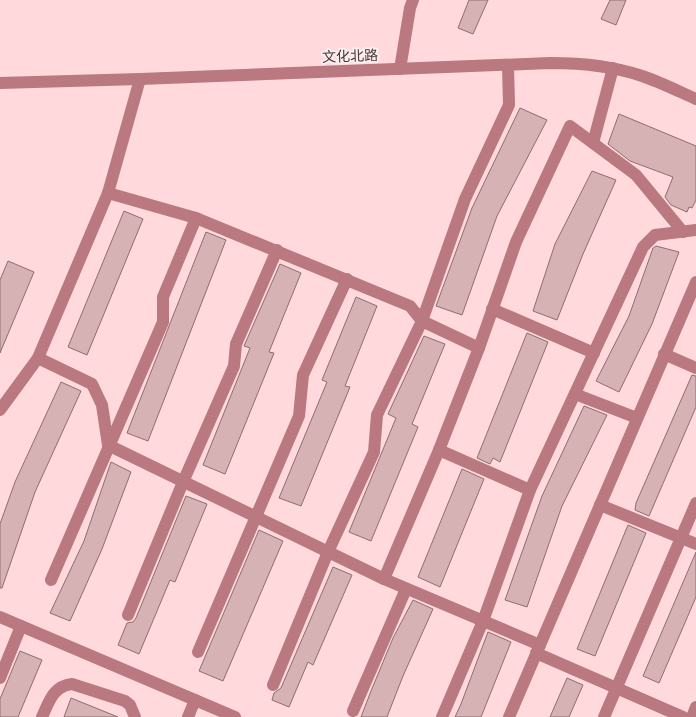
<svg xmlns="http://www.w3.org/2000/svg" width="696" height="717" font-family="Merriweather,'Noto Sans SC',serif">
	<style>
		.building { fill: #d6b2b5; stroke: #8e6d70 }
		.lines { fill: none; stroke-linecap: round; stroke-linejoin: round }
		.minor { stroke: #ba7880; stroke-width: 12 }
		.labels { text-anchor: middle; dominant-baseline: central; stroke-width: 4; stroke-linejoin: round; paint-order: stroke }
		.street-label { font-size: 14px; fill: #453638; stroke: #fcedee }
	</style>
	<rect width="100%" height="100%" fill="#ffd9dc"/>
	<g class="building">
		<polygon points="469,0 488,0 473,34 458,28"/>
		<polygon points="610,0 626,0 616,25 601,19"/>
		<polygon points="520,108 547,120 497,216 462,315 436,306 472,208"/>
		<polygon points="619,114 696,146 696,200 692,208 689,207 687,212 671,205 665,197 673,177 630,161 608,144"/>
		<polygon points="592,171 616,180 583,254 557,320 533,311 555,244"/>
		<polygon points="124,211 143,219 87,355 68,347"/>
		<polygon points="206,232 226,240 148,441 127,433"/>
		<polygon points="656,246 679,252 652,324 619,392 596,381 629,316 653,248"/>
		<polygon points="8,261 34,272 0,353 0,280"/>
		<polygon points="280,264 301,273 269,352 274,353 225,474 203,465 250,348 244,346"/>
		<polygon points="356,297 377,306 345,386 350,387 301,506 279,498 327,382 322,380"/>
		<polygon points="527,333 548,342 500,462 493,458 490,464 477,458"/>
		<polygon points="424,336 445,344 412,424 418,427 371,541 349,532 396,418 388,414"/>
		<polygon points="692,375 696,376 696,407 649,516 635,510 636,503"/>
		<polygon points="61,382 81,391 35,492 2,588 0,588 0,524 15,482"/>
		<polygon points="584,406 607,415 562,506 527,607 505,600 542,496"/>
		<polygon points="111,462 131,472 102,549 70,621 50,613 84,541"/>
		<polygon points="462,469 484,479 440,587 418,577"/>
		<polygon points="186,496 207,504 175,582 170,580 139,654 118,645 127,623 133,622 136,618"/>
		<polygon points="628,525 646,533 595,656 577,649"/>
		<polygon points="259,530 283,541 223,681 199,671"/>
		<polygon points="696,552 696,597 659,683 643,676"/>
		<polygon points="333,567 352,575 313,665 308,662 289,707 272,700 274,693 281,688"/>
		<polygon points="413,600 433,609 403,676 387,717 361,717 371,691 393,638"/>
		<polygon points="488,632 511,642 481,717 455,717 461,704"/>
		<polygon points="20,651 42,660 18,717 0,717 0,699"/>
		<polygon points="567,678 583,685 569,717 550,717"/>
		<polygon points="71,698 118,717 64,717"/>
	</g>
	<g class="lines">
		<g class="minor">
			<polyline points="400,69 410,8 413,0"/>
			<path d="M0 83 140 79 550 63C581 63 613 66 642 76 660 82 678 91 696 99"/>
			<polyline points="593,143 613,68"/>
			<polyline points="108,193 196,218 410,306 422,321 479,348"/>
			<polyline points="492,309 594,353"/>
			<polyline points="664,354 696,368"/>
			<polyline points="38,358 92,384 102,405 108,445 384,579 540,645"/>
			<polyline points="575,394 637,418"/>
			<polyline points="0,410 38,358 108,193 140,79"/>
			<polyline points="439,450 530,490"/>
			<polyline points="600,505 696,544"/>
			<polyline points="384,579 439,450 479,348 516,242 570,126 636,175 683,232"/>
			<polyline points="51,580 163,322 163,297 196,218"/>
			<polyline points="128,615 183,482 234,366 236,344 277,250"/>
			<polyline points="0,617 235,717"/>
			<polyline points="198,652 299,416 303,375 347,279"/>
			<polyline points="536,653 683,717"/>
			<polyline points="0,678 21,626"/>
			<polyline points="273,685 328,552 374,452 377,415 422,321 465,199 509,105 508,65"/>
			<polyline points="353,711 406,589"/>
			<path d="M42 717C49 702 53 686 72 684L125 701 130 705 135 717"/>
			<polyline points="188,717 195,700"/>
			<polyline points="442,717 483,621 530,490 643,247 655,235 696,230"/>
			<polyline points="509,717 696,282"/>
			<polyline points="604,717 696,503"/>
			<polyline points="692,717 696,707"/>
		</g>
	</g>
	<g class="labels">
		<g class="street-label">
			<text transform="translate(350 56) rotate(-2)">文化北路</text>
		</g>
	</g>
</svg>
